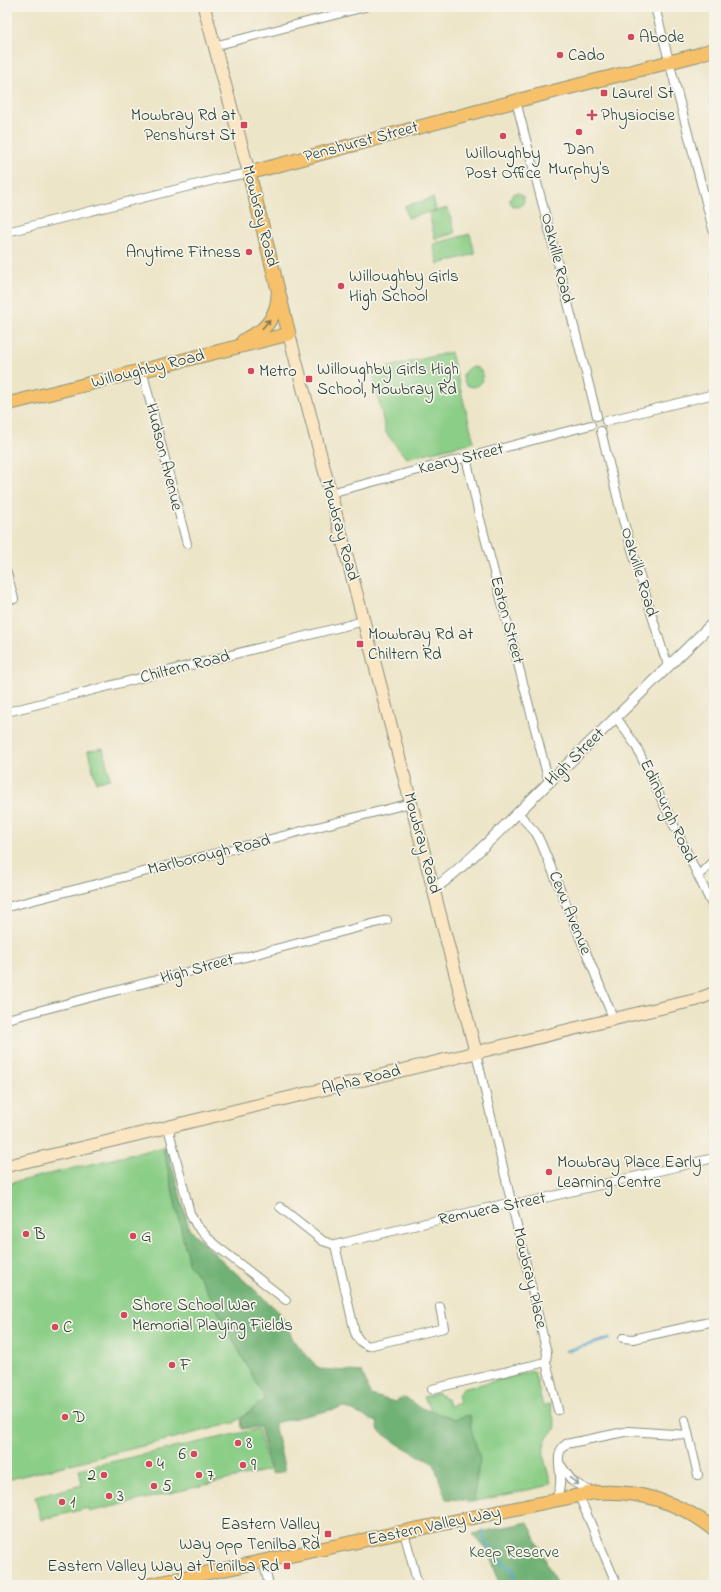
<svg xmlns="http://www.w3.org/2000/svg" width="721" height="1592" font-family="'Indie Flower',sans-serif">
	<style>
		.green { fill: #8bce87; stroke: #55865e }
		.forest { fill: #70b174; stroke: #487754 }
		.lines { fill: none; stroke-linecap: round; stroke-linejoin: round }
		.stream { stroke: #50a5cc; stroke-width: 2.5 }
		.minor-casing { stroke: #86917e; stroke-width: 10 }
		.tertiary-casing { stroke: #86917e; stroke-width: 12 }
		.secondary-casing { stroke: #86917e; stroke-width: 14 }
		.primary-casing { stroke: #86917e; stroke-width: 15 }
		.minor { stroke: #fff; stroke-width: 8 }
		.tertiary { stroke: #fff; stroke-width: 10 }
		.secondary { stroke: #fbe6c4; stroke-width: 12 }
		.primary { stroke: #f6c16b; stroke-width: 13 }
		.oneway { stroke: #80784d }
		.oneway2 { stroke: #8f9e9a }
		.poi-dot { fill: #d1495b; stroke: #f7f3e8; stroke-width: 1.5 }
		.labels { text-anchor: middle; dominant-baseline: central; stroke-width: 3.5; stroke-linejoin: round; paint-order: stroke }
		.poi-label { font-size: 17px; fill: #1f3d34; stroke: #f7f3e8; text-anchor: start }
		.street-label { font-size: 17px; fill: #1f3d34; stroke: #f7f3e8 }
		.park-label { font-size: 17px; fill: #355a45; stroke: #f7f3e8 }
	</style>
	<rect width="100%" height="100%" fill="#f7f3e8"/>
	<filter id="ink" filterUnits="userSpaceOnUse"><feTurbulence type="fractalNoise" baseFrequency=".025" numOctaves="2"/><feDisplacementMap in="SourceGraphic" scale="8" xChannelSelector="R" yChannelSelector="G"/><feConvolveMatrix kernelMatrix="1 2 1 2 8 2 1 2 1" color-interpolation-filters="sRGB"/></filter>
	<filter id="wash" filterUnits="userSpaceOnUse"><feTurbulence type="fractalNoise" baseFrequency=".012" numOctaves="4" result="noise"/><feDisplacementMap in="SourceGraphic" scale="16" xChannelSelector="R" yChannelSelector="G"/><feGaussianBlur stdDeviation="0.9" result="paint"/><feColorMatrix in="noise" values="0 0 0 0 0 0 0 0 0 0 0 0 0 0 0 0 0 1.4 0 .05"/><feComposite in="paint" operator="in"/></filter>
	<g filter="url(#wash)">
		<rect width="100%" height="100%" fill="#ede5c8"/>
		<g class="green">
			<circle cx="517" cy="200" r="7"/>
			<polygon points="433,198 436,210 408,218 405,206"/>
			<polygon points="448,208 455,233 435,239 429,213"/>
			<polygon points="470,234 475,254 438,264 433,244"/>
			<polygon points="451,352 474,442 406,458 386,433 372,371"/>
			<circle cx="473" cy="377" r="10"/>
			<polygon points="103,748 110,779 96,782 88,751"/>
			<polygon points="163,1147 189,1265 200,1278 265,1399 234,1423 7,1480 7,1184"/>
			<path d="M534 1371 543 1406 550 1404 556 1428C536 1445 545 1461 551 1483L546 1486 467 1503 454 1454 424 1397 438 1393 447 1399 449 1406 460 1403 458 1395 462 1389Z"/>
			<polygon points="258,1429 269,1470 89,1512 88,1508 41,1520 35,1497 82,1485 79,1469"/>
		</g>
		<g class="forest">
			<polygon points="167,1146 189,1228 204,1244 280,1313 294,1341 319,1369 362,1372 371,1395 395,1402 404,1397 421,1408 449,1417 455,1419 470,1415 471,1429 480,1459 474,1495 475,1501 446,1499 434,1464 398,1444 379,1431 377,1422 344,1407 274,1423 285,1471 272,1474 271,1473 260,1427 242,1429 241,1419 265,1399 200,1278 189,1265 163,1147"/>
			<polygon points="528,1522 557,1585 501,1585 487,1550 473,1534"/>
		</g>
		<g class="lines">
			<g class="stream">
				<polyline points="566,1351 609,1339"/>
				<polyline points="483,1531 485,1542 502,1562 514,1571 515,1585"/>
			</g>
		</g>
	</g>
	<g filter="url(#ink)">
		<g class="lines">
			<g class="minor-casing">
				<g id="minor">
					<polyline points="655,7 714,233"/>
					<polyline points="214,46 365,7"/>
					<polyline points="516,101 597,416"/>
					<polyline points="7,232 222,178 249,173"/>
					<polyline points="142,370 187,544"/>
					<polyline points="606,421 714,394"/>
					<polyline points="601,431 623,520 663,652 669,666"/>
					<polyline points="466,457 479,515 549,782"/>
					<polyline points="330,493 591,425"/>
					<polyline points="7,573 14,599"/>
					<polyline points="7,712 364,621"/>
					<polyline points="616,717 636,746 714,909"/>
					<polyline points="518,813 536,833 541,843 614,1020"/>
					<polyline points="698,876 714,860"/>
					<polyline points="7,907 411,803"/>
					<polyline points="7,1019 387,920"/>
					<polyline points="476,1053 547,1353 546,1362 558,1410"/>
					<polyline points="168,1127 190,1213 196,1225 214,1244 286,1300"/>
					<polyline points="280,1207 323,1241 335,1245 512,1202 523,1203 714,1158"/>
					<path d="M335 1245 355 1333C358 1340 362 1344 368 1346L444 1328 440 1307"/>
					<polyline points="623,1338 633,1339 714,1321"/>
					<polyline points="432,1389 546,1362"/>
					<polyline points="685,1420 698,1475"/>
					<polyline points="560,1464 572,1481 593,1493"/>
					<polyline points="579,1496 617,1585"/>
					<path d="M556 1500C557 1495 560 1490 560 1484 562 1471 553 1453 566 1444L629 1431 688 1435"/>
					<polyline points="404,1532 418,1585"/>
					<polyline points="263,1561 269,1585"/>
				</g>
			</g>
			<g class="tertiary-casing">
				<path id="tertiary" d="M433 890C471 861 504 826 538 793 597 736 656 679 714 622"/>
			</g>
			<g class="secondary-casing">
				<g id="secondary">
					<polyline points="204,7 249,173"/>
					<polyline points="289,334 476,1053"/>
					<polyline points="7,1166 639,1013 696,1000 714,993"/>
				</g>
			</g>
			<g class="primary-casing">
				<g id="primary">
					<path d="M243 341C248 337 254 335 260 331 271 323 278 308 278 294"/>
					<polyline points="7,404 289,334 249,173 516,101 697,55 714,49"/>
					<path d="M149 1585 556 1500C568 1498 580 1495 592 1493 636 1489 680 1502 714 1529"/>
				</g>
			</g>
			<use href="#minor" class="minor"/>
			<use href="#tertiary" class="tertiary"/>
			<use href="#secondary" class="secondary"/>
			<use href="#primary" class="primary"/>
		</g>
		<defs><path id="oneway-shaft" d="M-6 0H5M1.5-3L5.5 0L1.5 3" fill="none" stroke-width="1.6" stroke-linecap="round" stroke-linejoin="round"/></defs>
		<use class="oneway" href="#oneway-shaft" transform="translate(266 324) rotate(-50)"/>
		<use class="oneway2" href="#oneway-shaft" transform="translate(574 1481) rotate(38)"/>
	</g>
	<g class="poi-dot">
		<circle cx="631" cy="37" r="4"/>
		<circle cx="560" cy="55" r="4"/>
		<rect x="600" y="89" width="8" height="8" rx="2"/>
		<path d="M590 109h4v4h4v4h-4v4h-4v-4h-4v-4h4z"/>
		<rect x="240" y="121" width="8" height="8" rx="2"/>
		<circle cx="579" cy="132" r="4"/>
		<circle cx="503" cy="136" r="4"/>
		<circle cx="249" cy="252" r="4"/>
		<circle cx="341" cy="286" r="4"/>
		<circle cx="251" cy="371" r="4"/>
		<rect x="305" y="375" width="8" height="8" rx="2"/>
		<rect x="356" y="640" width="8" height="8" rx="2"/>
		<circle cx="549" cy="1172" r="4"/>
		<circle cx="26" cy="1234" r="4"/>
		<circle cx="133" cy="1236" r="4"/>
		<circle cx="124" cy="1315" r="4"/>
		<circle cx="55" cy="1327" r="4"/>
		<circle cx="172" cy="1365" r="4"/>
		<circle cx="65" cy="1417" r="4"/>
		<circle cx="238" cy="1443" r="4"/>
		<circle cx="194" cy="1454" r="4"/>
		<circle cx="149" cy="1464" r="4"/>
		<circle cx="243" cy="1465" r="4"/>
		<circle cx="104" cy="1475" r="4"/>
		<circle cx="199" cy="1475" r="4"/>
		<circle cx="154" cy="1486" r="4"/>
		<circle cx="109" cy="1496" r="4"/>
		<circle cx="62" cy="1502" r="4"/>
		<rect x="324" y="1530" width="8" height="8" rx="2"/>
		<rect x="283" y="1562" width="8" height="8" rx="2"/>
	</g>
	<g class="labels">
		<g class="poi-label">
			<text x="639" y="37">Abode</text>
			<text x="568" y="55">Cado</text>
			<text x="612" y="93">Laurel St</text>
			<text x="236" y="115" text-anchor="end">Mowbray Rd at<tspan x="236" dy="20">Penshurst St</tspan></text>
			<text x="601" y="115">Physiocise</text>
			<text x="579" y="149" text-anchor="middle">Dan<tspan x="579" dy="20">Murphy's</tspan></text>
			<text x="503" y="153" text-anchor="middle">Willoughby<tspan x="503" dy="20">Post Office</tspan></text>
			<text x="241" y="252" text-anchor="end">Anytime Fitness</text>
			<text x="349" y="276">Willoughby Girls<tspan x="349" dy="20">High School</tspan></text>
			<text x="317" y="369">Willoughby Girls High<tspan x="317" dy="20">School, Mowbray Rd</tspan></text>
			<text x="259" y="371">Metro</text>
			<text x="368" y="634">Mowbray Rd at<tspan x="368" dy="20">Chiltern Rd</tspan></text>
			<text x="557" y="1162">Mowbray Place Early<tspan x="557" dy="20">Learning Centre</tspan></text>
			<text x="34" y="1234">B</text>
			<text x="141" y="1236">G</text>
			<text x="132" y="1305">Shore School War<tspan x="132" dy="20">Memorial Playing Fields</tspan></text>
			<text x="63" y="1327">C</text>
			<text x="180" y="1365">F</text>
			<text x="73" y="1417">D</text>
			<text x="246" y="1443">8</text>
			<text x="186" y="1454" text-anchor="end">6</text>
			<text x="157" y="1464">4</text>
			<text x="251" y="1465">9</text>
			<text x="96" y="1475" text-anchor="end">2</text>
			<text x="207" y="1475">7</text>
			<text x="162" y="1486">5</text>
			<text x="117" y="1496">3</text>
			<text x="70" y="1502">1</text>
			<text x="320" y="1524" text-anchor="end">Eastern Valley<tspan x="320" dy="20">Way opp Tenilba Rd</tspan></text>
			<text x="279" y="1566" text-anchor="end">Eastern Valley Way at Tenilba Rd</text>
		</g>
		<g class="street-label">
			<text transform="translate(361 142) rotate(-15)">Penshurst Street</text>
			<text transform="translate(260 216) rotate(76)">Mowbray Road</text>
			<text transform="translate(557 258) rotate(76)">Oakville Road</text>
			<text transform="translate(148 369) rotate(-14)">Willoughby Road</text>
			<text transform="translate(164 457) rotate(76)">Hudson Avenue</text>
			<text transform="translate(461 459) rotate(-14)">Keary Street</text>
			<text transform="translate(340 530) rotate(75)">Mowbray Road</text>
			<text transform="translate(639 572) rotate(73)">Oakville Road</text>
			<text transform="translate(507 620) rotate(75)">Eaton Street</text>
			<text transform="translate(185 667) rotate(-14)">Chiltern Road</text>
			<text transform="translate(575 757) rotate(-44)">High Street</text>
			<text transform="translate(668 811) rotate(65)">Edinburgh Road</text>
			<text transform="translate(422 843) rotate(75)">Mowbray Road</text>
			<text transform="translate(209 855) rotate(-14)">Marlborough Road</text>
			<text transform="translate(570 913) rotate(68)">Cevu Avenue</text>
			<text transform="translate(197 969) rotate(-15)">High Street</text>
			<text transform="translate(361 1080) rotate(-14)">Alpha Road</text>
			<text transform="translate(492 1209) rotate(-12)">Remuera Street</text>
			<text transform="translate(530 1278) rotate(77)">Mowbray Place</text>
			<text transform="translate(434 1526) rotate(-12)">Eastern Valley Way</text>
		</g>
		<g class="park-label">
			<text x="514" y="1552">Keep Reserve</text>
		</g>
	</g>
	<rect width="721" height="1592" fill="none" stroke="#f7f3e8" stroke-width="24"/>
</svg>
